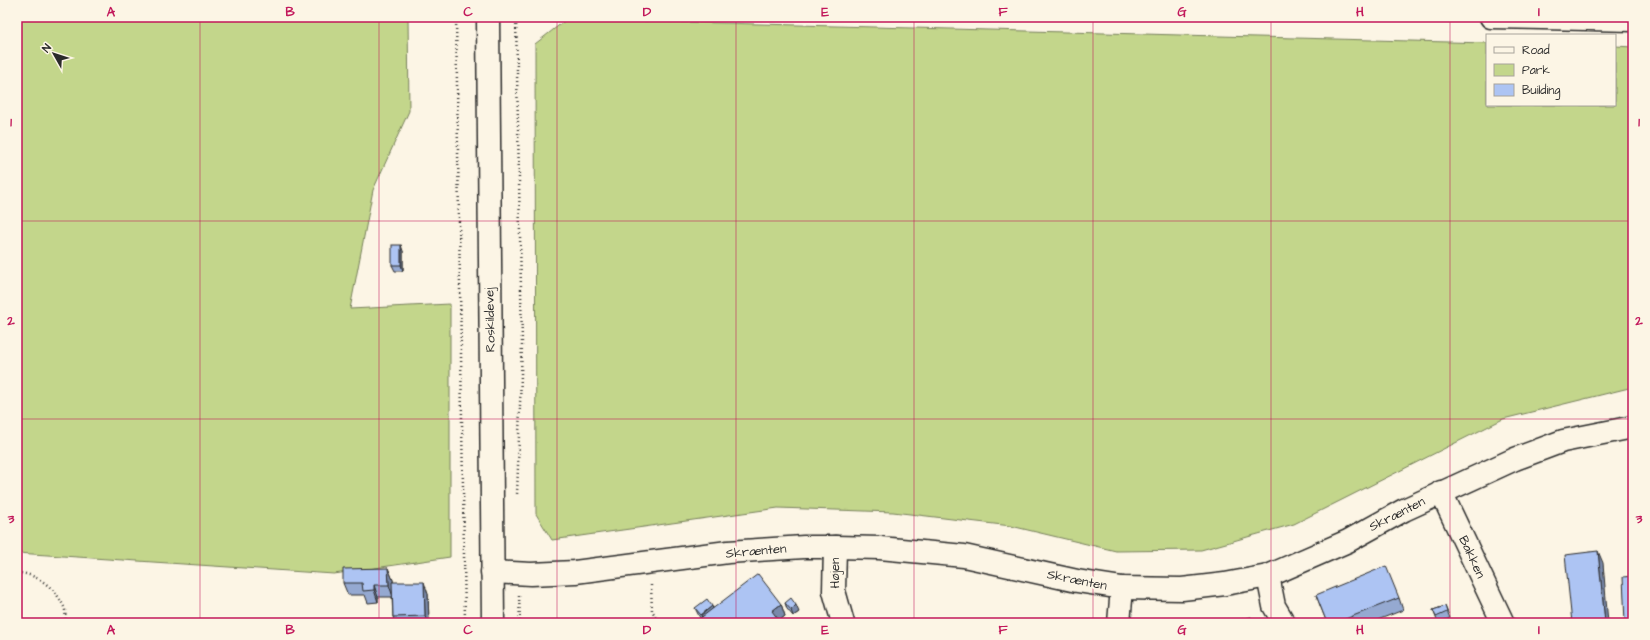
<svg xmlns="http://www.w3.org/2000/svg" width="1650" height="640" font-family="'Architects Daughter',sans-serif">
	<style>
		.green { fill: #c3d68b; stroke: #77805b }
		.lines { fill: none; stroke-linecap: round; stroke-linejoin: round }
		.minor-casing { stroke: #2b2b2b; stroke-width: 25 }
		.tertiary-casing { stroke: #2b2b2b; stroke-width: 25 }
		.path { stroke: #2b2b2b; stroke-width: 2.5; stroke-dasharray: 1 3; stroke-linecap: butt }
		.minor { stroke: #fcf5e5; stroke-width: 22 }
		.tertiary { stroke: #fcf5e5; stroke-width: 22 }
		.wall { fill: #95a9d1; stroke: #2b2b2b }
		.shaded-wall { fill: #7989aa; stroke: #2b2b2b }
		.building { fill: #adc4f3; stroke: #2b2b2b }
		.grid { fill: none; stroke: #c2185b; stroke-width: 1; stroke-opacity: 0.55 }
		.labels { text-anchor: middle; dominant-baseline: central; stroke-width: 4; stroke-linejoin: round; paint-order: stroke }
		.street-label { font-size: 13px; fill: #2b2b2b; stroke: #fcf5e5 }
		.neatline { fill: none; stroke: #c2185b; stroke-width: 1.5 }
		.grid-label { font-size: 13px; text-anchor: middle; font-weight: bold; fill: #c2185b }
	</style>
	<rect width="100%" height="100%" fill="#fcf5e5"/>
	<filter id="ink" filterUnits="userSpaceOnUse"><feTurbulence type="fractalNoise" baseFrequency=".025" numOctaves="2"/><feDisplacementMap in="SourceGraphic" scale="8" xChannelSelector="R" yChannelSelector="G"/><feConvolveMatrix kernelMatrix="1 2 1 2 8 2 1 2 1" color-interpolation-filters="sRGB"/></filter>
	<g filter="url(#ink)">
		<g class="green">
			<polygon points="17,17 408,17 409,111 373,190 350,309 450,304 450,557 334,574 17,553"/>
			<polygon points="567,19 1487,43 1487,105 1615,105 1615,46 1633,47 1633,387 1503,419 1294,524 1201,550 1116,551 1011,526 893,512 778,508 552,540 536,514 535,44"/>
		</g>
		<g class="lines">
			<g class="minor-casing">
				<g id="minor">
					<polyline points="1491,17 1633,20"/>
					<polyline points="1441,492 1503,623"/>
					<polyline points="835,547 834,591 843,623"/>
					<polyline points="492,572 531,574 575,572 728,552 804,547 835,547 880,548 964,556 1077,581 1122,588 1182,589 1225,584 1268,576 1348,541 1404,510 1515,459 1563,441 1633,427"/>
					<polyline points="1268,576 1274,606 1284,623"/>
					<polyline points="1119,623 1122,588"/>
				</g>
			</g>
			<g class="tertiary-casing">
				<polyline id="tertiary" points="488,17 493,623"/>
			</g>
			<g class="path">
				<polyline points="456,17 465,623"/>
				<polyline points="516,17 522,344 517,495"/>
				<path d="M17 573C37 573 56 589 64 607 66 611 65 618 66 623"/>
				<polyline points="651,585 652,611 661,623"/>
				<polyline points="519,596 520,623"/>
			</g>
			<use href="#minor" class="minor"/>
			<use href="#tertiary" class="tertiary"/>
		</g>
		<g class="wall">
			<polygon points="403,251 403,271 395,271 392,265"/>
			<polygon points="388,568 393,580 393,582 428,594 429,623 395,623 393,617 392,597 378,597 378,602 368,603 365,595 348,595 343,583"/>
			<polygon points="1316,595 1399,598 1403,610 1370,623 1327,623"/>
			<polygon points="785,603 799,612 793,616 787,609"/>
			<polygon points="781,604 785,616 779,621 700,618 695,608 713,608"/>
			<polygon points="1445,606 1450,618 1438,623 1433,610"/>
		</g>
		<g class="shaded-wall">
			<polygon points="401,245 403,251 403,271 401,265"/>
			<polygon points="1598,551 1603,563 1608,623 1605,623"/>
			<polygon points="388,568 393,580 393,597 389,585"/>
			<polygon points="424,582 428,594 429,623 427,623 425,616"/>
			<polygon points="374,585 378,597 378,602 374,590"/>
			<polygon points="781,604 785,616 776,623 772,611"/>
			<polygon points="796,605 799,612 793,616 791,610"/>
			<polygon points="712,606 714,612 703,621 701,615"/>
		</g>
		<g class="building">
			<rect x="392" y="245" width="9" height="20"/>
			<polygon points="1598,551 1605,623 1572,623 1565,555"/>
			<polygon points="1386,566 1399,598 1335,623 1327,623 1316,595"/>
			<polygon points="388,568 389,585 374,585 374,590 363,591 362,583 343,583 343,569"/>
			<polygon points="758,574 781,604 772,611 781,623 694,623"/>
			<polygon points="1633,576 1633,623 1625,623 1623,577"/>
			<polygon points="392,582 424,582 425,616 393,617"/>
			<polygon points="791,598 796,605 791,610 785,603"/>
			<polygon points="707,599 712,606 701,615 695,608"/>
			<polygon points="1445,606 1447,612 1436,617 1433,610"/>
			<polygon points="1251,617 1252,623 1228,623"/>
			<polygon points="335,622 353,622 354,623 335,623"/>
		</g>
	</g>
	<path class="grid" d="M200 17V623M379 17V623M557 17V623M736 17V623M914 17V623M1093 17V623M1271 17V623M1450 17V623M17 221H1633M17 419H1633"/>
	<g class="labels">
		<g class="street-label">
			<text transform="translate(490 320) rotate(-91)">Roskildevej</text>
			<text transform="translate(1397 514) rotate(-27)">Skrænten</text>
			<text transform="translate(756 551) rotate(-5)">Skrænten</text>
			<text transform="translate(1472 557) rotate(65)">Bakken</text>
			<text transform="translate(835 573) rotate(-90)">Højen</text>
			<text transform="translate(1077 580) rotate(11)">Skrænten</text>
		</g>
	</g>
	<rect width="1650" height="640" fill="none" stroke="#fcf5e5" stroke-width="44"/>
	<rect x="1486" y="34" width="130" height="72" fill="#fcf5e5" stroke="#a8a49b"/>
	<rect x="1494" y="47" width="20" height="6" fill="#fcf5e5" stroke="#a8a49b"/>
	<text x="1522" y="54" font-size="12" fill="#2b2b2b">Road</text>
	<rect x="1494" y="64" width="20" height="12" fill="#c3d68b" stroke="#a8a49b"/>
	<text x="1522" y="74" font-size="12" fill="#2b2b2b">Park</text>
	<rect x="1494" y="84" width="20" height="12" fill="#adc4f3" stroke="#a8a49b"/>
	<text x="1522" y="94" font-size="12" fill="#2b2b2b">Building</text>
	<g transform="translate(54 54) rotate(309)" stroke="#fcf5e5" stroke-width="3" paint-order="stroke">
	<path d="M0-3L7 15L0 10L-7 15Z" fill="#2b2b2b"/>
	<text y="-6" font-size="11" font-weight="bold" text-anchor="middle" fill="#2b2b2b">N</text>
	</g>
	<rect x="22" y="22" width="1606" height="596" class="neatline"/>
	<g class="grid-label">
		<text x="111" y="16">A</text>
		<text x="290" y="16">B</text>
		<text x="468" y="16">C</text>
		<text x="647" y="16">D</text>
		<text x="825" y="16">E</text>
		<text x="1003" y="16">F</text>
		<text x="1182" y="16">G</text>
		<text x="1360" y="16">H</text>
		<text x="1539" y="16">I</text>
		<text x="11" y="126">1</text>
		<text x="1639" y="126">1</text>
		<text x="11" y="325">2</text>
		<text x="1639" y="325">2</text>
		<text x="11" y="523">3</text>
		<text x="1639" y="523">3</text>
		<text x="111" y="634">A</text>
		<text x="290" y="634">B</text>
		<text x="468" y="634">C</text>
		<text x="647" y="634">D</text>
		<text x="825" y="634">E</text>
		<text x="1003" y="634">F</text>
		<text x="1182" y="634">G</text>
		<text x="1360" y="634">H</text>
		<text x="1539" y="634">I</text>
	</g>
</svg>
